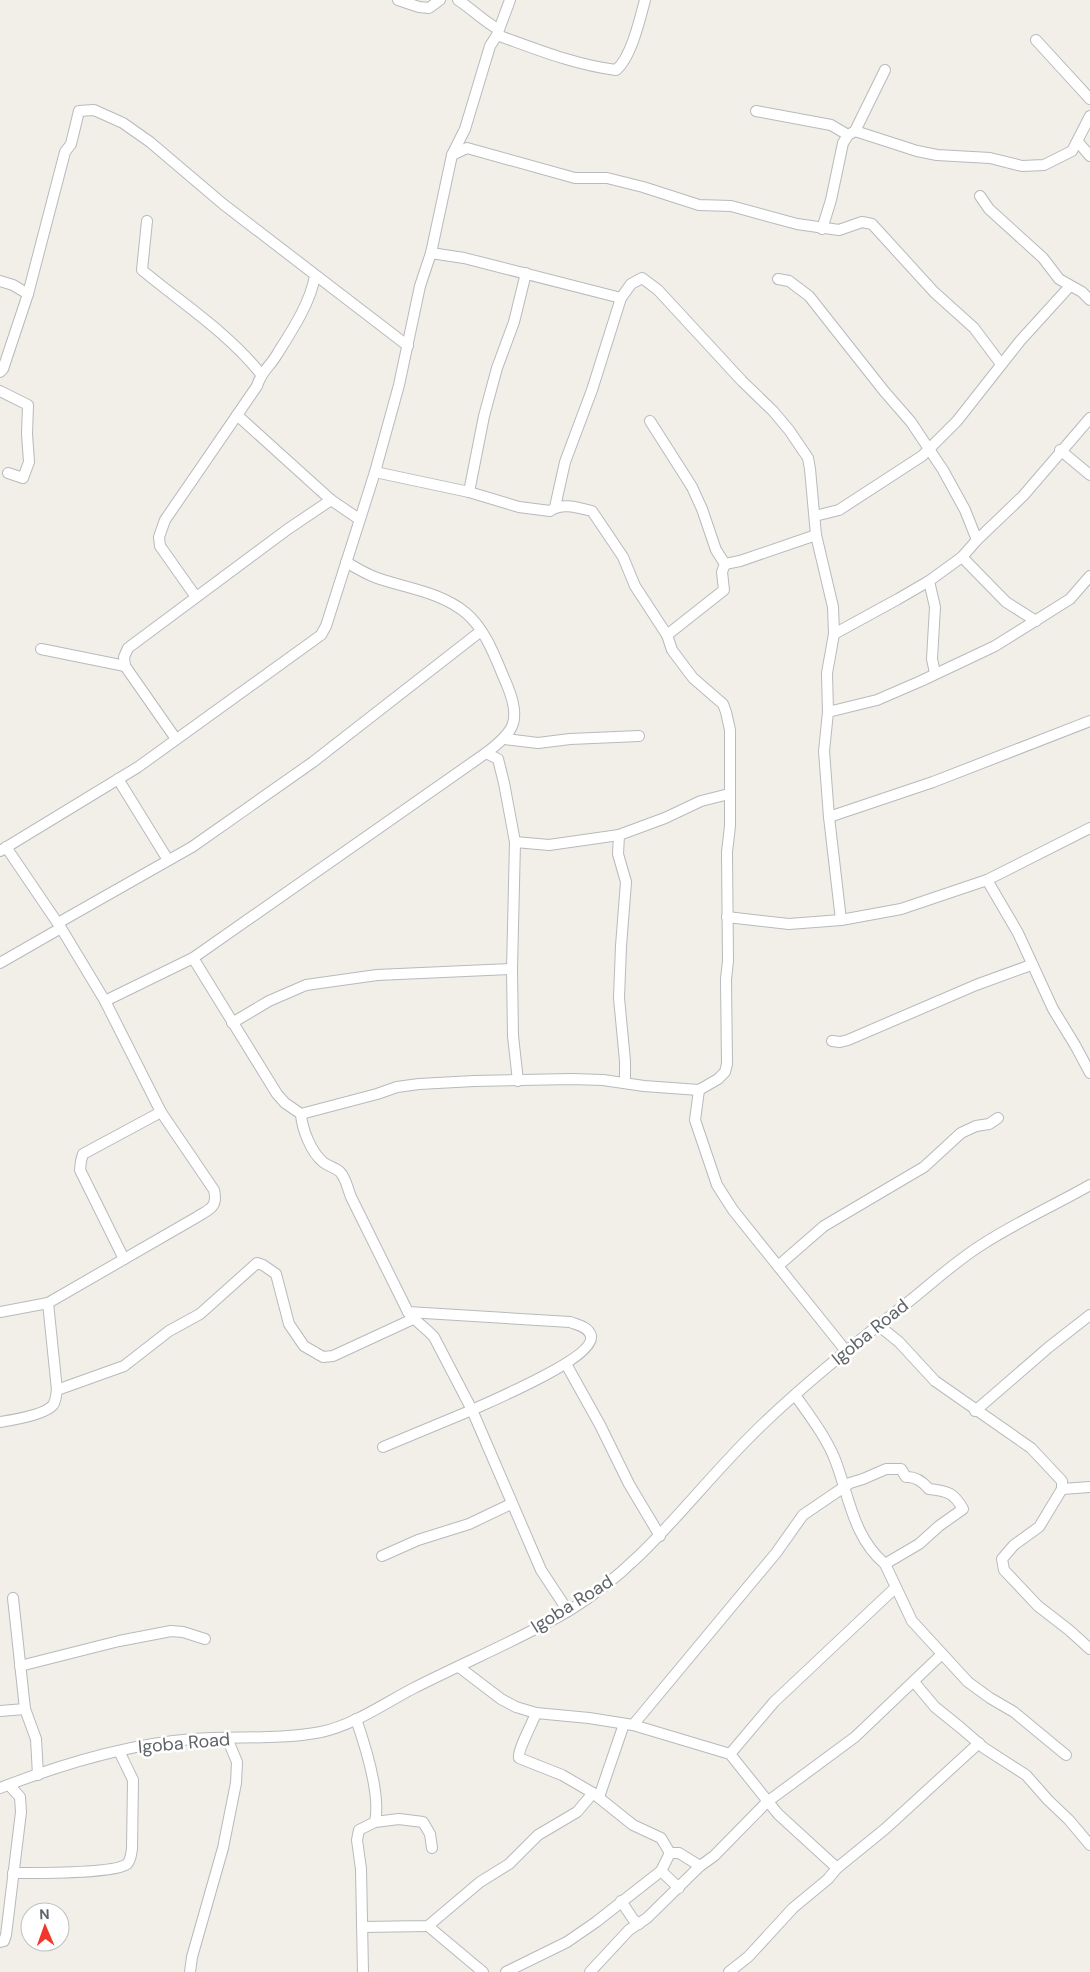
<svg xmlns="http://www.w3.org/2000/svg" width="1090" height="1972" font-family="'DM Sans',sans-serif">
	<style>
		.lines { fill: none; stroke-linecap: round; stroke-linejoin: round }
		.minor-casing { stroke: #b7babe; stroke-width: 12 }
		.minor { stroke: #fff; stroke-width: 10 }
		.labels { text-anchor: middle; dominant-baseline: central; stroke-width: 5; stroke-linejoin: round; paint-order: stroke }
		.street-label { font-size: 18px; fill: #5e6368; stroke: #fff }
	</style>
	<rect width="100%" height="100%" fill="#f1efe7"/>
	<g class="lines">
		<g class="minor-casing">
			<g id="minor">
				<polyline points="398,0 419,7 429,8 440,0"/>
				<path d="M458 0C472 9 483 21 498 29"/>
				<path d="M497 35C536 49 575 65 616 70 631 58 640 19 645 0"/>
				<polyline points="1036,40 1090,99"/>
				<polyline points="756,111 831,125 848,135"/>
				<polyline points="855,131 917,151 937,155 990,158 1022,166 1044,165 1072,151 1090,116"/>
				<polyline points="1078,142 1090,156"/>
				<polyline points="452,155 467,148 575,178 607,178 643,187 699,205 731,206 797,224 839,230 862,222 872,224 934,292 974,328 1001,364"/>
				<polyline points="980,196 989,209 1043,258 1059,279 1082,292 1090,300"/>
				<path d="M147 221 142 270C183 304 227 332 261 374"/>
				<polyline points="822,229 831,200 843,143 848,135 855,131 885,70"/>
				<polyline points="431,253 464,258 621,298"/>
				<polyline points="778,279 789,281 809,296 884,391 911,422 943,470 965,510 977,540"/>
				<polyline points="0,281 13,285 28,294"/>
				<polyline points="0,372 3,369 28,294 65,152 71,144 79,111 94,110 123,123 150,142 223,204 408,346"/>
				<polyline points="0,391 28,405 27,434 29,462 23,478 8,473"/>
				<polyline points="237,415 331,500 359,519"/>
				<polyline points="650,421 692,487 702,509 716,550 725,564 740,561 816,535"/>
				<polyline points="1060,450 1090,475"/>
				<polyline points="469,492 484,416 497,368 514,322 526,273"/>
				<polyline points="555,507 565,462 592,390 621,298 631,284 642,278 658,290 742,381 773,411 789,430 808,458 810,469 816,535 833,607 834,634 827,673 828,712 824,751 829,817 841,920"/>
				<polyline points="815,516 839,510 922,456 957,421 1020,341 1070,286"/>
				<polyline points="962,557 1006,602 1036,621"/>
				<polyline points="929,581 935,607 932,659 935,673"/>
				<path d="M196 597 160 546 159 537 165 520 257 386C262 370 268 369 276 356 291 332 310 304 315 276"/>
				<polyline points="834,634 898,599 929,581 962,557 977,540 1023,496 1090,418"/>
				<polyline points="667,635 724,590 722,572 725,564"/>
				<polyline points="41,649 125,666"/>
				<polyline points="828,712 877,700 921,681 995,646 1070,599 1090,576"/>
				<polyline points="176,739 125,666 124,657 128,648 288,529 331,500"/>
				<polyline points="505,739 538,743 570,739 639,736"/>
				<polyline points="486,753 498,759 504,783 515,842 512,969 513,1036 518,1081"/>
				<polyline points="118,779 168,860"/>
				<polyline points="829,817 933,782 1090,721"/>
				<polyline points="619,835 618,854 626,882 621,946 619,998 625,1061 625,1083"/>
				<polyline points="515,842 549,845 619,835 665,818 701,801 729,794"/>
				<polyline points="0,851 138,767 321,635 326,626 375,472 399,385 420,286 431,253 452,155 465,129 490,46 497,35 510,0"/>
				<polyline points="987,880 1018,933 1053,1009 1075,1045 1090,1073"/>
				<polyline points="727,917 789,924 841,920 901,909 987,880 1090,828"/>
				<polyline points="58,923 192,847 313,762 481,631"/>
				<path d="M193 958 277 1094 285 1103 301 1114 377 1094 397 1087 419 1084 474 1081 572 1079 603 1080 644 1086 699 1090 718 1079 725 1072 727 1064 726 979 728 961 727 852 730 826V730L726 712 723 704 693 678 672 650 667 635 635 586 623 557 592 511C579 508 562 502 550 511L519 507 469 492 375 472"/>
				<polyline points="0,963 61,928"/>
				<path d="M105 1001 193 958 486 753C514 732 522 721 507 685 496 660 487 631 466 613 441 592 406 588 377 578 366 574 356 568 346 562"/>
				<polyline points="232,1023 269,1001 306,985 377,975 512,969"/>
				<polyline points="832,1041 840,1042 848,1040 976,985 1031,965"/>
				<polyline points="699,1090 695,1120 717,1185 733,1210 846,1351"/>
				<path d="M301 1114C302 1129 311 1152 323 1162 328 1166 336 1168 340 1172 346 1178 348 1190 351 1197L408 1312C416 1322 426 1328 434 1337L472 1410 383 1447"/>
				<polyline points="124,1259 80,1170 81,1161 83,1154 161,1112"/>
				<polyline points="778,1266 824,1226 924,1167 961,1133 976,1126 989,1124 998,1118"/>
				<polyline points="48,1303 57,1390"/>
				<path d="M0 1312 48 1303 197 1217C210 1209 218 1207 214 1190L161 1112 105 1001 61 928 6 847"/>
				<path d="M408 1312 570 1322C578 1325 589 1327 591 1336 595 1358 491 1401 472 1410L541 1570 568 1611"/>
				<polyline points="878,1325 899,1342 935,1381 1031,1448 1062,1481 1062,1489 1039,1527 1014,1545 1002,1559 1004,1570 1038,1606 1069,1630 1090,1649"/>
				<polyline points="566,1364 600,1425 629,1484 660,1536"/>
				<path d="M795 1395C809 1415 824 1434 834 1457 849 1494 852 1536 885 1564L912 1621 968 1682 990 1698 1014 1712 1066 1755"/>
				<polyline points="975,1411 1049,1347 1090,1315"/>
				<path d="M0 1422C13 1420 45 1415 53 1405 56 1401 56 1395 57 1390L124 1366 169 1331 200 1314 257 1263 263 1265 276 1274 289 1324 304 1346 323 1357 333 1356 413 1319"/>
				<polyline points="1062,1489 1090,1487"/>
				<polyline points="382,1556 418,1540 469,1524 511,1504"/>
				<polyline points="13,1598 25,1709 36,1739 38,1775"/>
				<polyline points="20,1666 119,1641 171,1631 183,1632 205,1639"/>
				<polyline points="459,1667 501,1699 516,1707 536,1713 589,1718 633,1725 730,1754 778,1814 837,1868"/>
				<polyline points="914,1682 935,1707 961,1728 984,1748 1026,1775 1048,1800 1069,1820 1090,1845"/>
				<polyline points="0,1711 25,1709"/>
				<path d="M356 1719C365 1745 381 1795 375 1822L359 1830 357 1840 361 1869 363 1972"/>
				<path d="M633 1725 776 1553 803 1515 850 1483 863 1479 886 1469H901L906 1477C916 1476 923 1482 929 1489 948 1491 954 1493 963 1509L939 1526 919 1544 885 1564"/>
				<polyline points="730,1754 774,1702 895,1588"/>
				<path d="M0 1788C62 1764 127 1744 193 1739 236 1736 279 1740 321 1732 354 1725 385 1703 414 1688 465 1662 521 1639 570 1610 648 1563 698 1485 764 1423 807 1382 854 1344 902 1307 929 1286 954 1262 983 1244 1017 1222 1055 1205 1090 1185"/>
				<polyline points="599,1797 624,1724"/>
				<polyline points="375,1822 399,1819 423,1822 430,1834 432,1848"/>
				<polyline points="670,1853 679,1853 700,1866"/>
				<polyline points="661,1871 679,1888"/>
				<path d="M13 1873C33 1873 114 1874 127 1864 131 1860 131 1854 132 1849L133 1780 119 1751"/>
				<polyline points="621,1901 633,1919 639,1924"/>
				<polyline points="428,1926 483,1972"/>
				<polyline points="362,1927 428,1926 480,1882 509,1864 538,1835 577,1812 593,1793"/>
				<polyline points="0,1942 4,1941 6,1935 21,1812 20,1797 9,1785"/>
				<polyline points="190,1972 192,1957 223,1848 236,1783 237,1762 227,1738"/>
				<path d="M506 1972 567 1942 596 1922 661 1871 670 1853 661 1838 633 1825 593 1793 562 1775 519 1758C517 1751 533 1722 536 1713"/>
				<polyline points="590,1972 629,1930 647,1918 700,1866 714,1856 767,1802 855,1737 942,1654"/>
				<polyline points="729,1972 748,1957 793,1908 828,1879 837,1868 885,1829 979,1743"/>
			</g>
		</g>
		<use href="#minor" class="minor"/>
	</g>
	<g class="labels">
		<g class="street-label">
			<text transform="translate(870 1332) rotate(-39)">Igoba Road</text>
			<text transform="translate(572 1604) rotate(-32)">Igoba Road</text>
			<text transform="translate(184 1743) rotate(-5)">Igoba Road</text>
		</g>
	</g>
	<g transform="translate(45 1927) rotate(358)"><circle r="24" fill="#ffffff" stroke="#bfc1c3"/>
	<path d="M0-4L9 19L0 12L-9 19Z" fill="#f3362c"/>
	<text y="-8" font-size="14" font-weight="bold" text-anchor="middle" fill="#5e6368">N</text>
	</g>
</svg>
